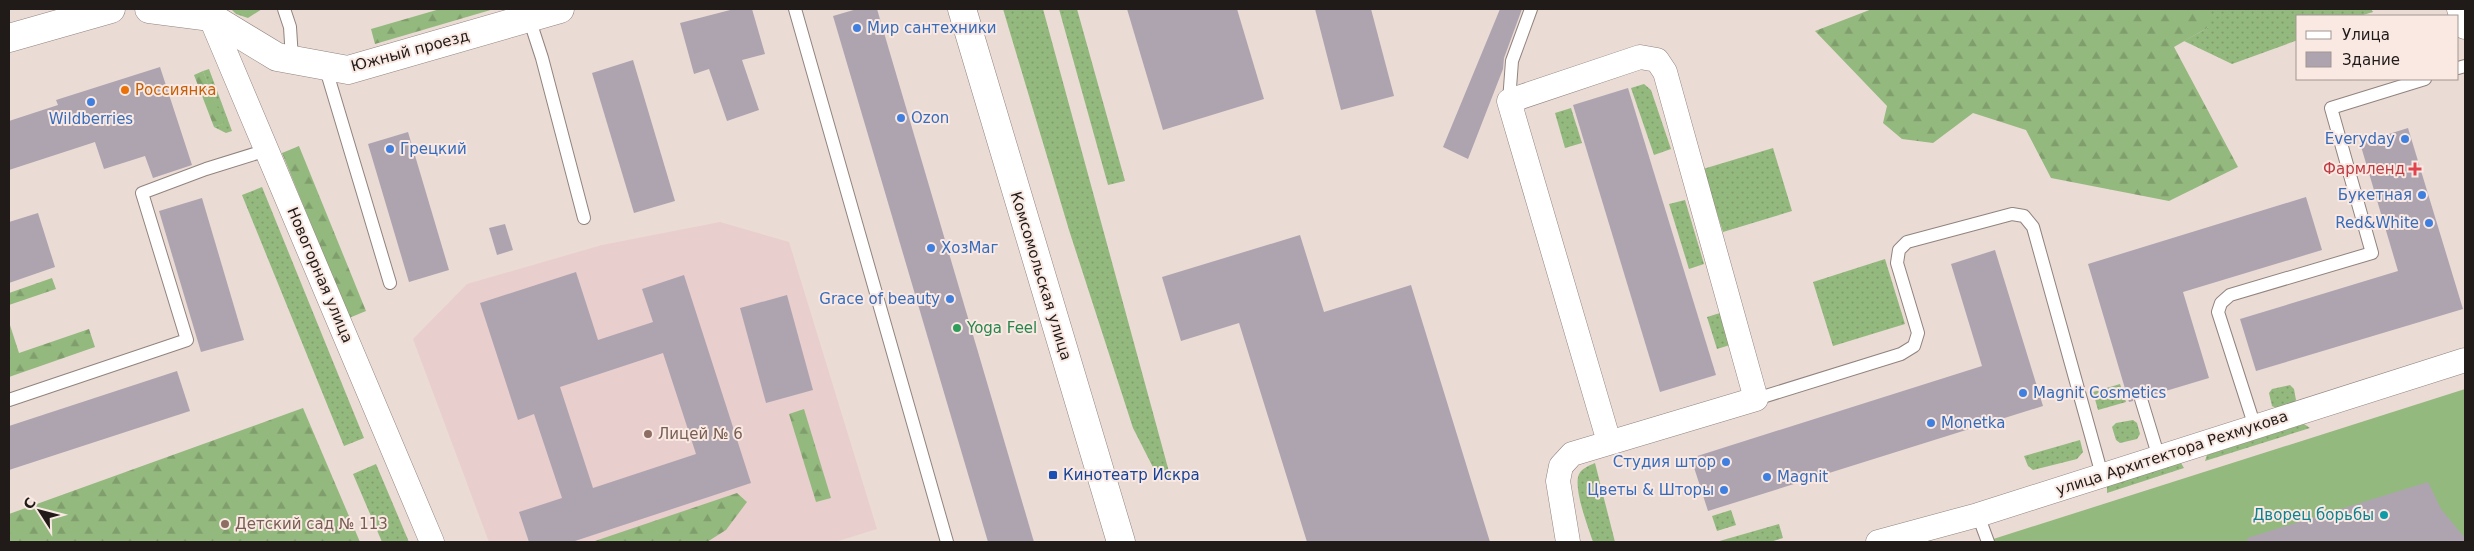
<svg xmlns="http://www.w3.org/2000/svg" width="2474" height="551" font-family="'DejaVu Sans',sans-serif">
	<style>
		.education { fill: #e9cece }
		.grass { fill: url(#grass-dots) }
		.forest { fill: url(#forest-firs) }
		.pitch { fill: #94b97e }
		.building { fill: #aea4b0; fill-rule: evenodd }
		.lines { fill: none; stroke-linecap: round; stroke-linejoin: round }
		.lane-casing { stroke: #91837d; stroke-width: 14 }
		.street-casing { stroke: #91837d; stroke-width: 25 }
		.secondary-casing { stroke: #91837d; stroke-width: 29 }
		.lane { stroke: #fff; stroke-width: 12 }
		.street { stroke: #fff; stroke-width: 24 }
		.secondary { stroke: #fff; stroke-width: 28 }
		.shop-dot { fill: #3f7fe0; stroke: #f9e9e2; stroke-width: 2 }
		.food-dot { fill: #e8710a; stroke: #f9e9e2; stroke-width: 2 }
		.health-dot { fill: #e0444e; stroke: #f9e9e2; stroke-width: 2 }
		.leisure-dot { fill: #2e9e5b; stroke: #f9e9e2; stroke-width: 2 }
		.education-dot { fill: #8d6e63; stroke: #f9e9e2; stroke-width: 2 }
		.transit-dot { fill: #1a4fb4; stroke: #f9e9e2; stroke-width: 2 }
		.culture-dot { fill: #0f9aa8; stroke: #f9e9e2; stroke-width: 2 }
		.labels { text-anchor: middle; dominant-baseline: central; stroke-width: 4; stroke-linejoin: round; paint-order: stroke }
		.shop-label { font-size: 15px; fill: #366cbe; stroke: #f9e9e2; text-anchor: start }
		.street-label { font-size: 15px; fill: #201a18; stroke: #f9e9e2 }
		.food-label { font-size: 15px; fill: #c56008; stroke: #f9e9e2; text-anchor: start }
		.health-label { font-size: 15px; fill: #be3a42; stroke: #f9e9e2; text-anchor: end }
		.leisure-label { font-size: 15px; fill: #27864d; stroke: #f9e9e2; text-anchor: start }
		.education-label { font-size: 15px; fill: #785e54; stroke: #f9e9e2; text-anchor: start }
		.transit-label { font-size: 15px; fill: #164399; stroke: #f9e9e2; text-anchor: start }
		.culture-label { font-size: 15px; fill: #0d838f; stroke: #f9e9e2; text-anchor: end }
	</style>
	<defs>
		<pattern id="grass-dots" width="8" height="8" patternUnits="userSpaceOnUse" patternTransform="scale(1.25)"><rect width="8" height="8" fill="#94b97e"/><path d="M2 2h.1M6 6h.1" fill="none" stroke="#7f9e6c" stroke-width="1.8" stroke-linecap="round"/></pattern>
		<pattern id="forest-firs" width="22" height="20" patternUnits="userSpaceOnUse" patternTransform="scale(1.25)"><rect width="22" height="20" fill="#94b97e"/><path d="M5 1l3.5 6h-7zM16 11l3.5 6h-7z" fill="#7f9e6c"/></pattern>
	</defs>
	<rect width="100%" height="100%" fill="#ebdbd5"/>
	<polygon class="education" points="720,222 789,242 877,529 835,542 489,542 413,339 467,284 602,245"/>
	<g class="grass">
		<polygon points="1003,9 1043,9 1171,479 1160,481 1133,428 1069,230"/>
		<polygon points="1059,9 1077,9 1125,181 1108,185"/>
		<polygon points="2209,9 2371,9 2373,12 2360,16 2298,16 2298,40 2232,64 2184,41 2209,27"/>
		<polygon points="209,69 232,131 226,133 214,127 223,124 203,71"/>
		<polygon points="1644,84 1651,90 1671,149 1654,155 1631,88"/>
		<polygon points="1571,108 1582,143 1565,148 1555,113"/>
		<polygon points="1773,148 1792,211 1723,232 1703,169"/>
		<polygon points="262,187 364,438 344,446 242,195"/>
		<polygon points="1685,200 1704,264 1689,269 1669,204"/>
		<polygon points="1885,259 1905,324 1833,346 1813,282"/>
		<polygon points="1720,313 1730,345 1717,349 1707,317"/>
		<polygon points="2120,384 2126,402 2098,410 2093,392"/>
		<polygon points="2290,385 2294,389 2296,400 2293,405 2276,408 2272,406 2269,393 2272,389"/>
		<polygon points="2133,420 2137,423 2140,434 2137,439 2120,443 2116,440 2112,427 2116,423"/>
		<polygon points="2304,424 2310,428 2205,461 2207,455"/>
		<polygon points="2080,440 2083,452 2077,459 2033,470 2028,466 2024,456"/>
		<path d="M1595 463 1615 542H1593C1588 526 1575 494 1578 477 1580 469 1588 466 1595 463Z"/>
		<polygon points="2174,463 2181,463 2184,468 2107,493 2107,487 2111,481"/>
		<polygon points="376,464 409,542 382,542 353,474"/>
		<polygon points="1731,510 1736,525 1717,531 1712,516"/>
		<polygon points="1779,524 1783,538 1770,542 1716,542"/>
	</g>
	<g class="forest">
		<polygon points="231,9 262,9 248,18 236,14"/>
		<polygon points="440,9 494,9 375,44 371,29"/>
		<polygon points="1872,9 2209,9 2209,27 2174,47 2238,167 2169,201 2051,178 2026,130 1973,113 1933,143 1902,139 1883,123 1887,106 1815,31"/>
		<polygon points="203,71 224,124 214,127 194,75"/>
		<polygon points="299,146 366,311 349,318 282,153"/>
		<polygon points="52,278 56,289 9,305 9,293"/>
		<polygon points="9,322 19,353 89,329 95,347 9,377"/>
		<polygon points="303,408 360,542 9,542 9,514"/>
		<polygon points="804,409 831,498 816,502 789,414"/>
		<polygon points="737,493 747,502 726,530 707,542 592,542"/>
	</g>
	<polygon class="pitch" points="2465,389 2465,542 1984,542"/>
	<g class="building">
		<polygon points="734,9 752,9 765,54 742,60 759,110 727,121 709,69 694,74 680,23"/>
		<polygon points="857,9 877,9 1034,542 988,542 833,16"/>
		<polygon points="1127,9 1237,9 1264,99 1163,130"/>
		<polygon points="1315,9 1371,9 1394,96 1341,110"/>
		<polygon points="1500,9 1522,9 1504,58 1503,69 1468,159 1443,147"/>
		<polygon points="633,60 675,201 634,213 592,73"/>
		<polygon points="160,67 192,165 153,178 145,156 104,169 95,142 9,170 9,121 58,105 56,100"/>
		<polygon points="1628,88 1716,375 1660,392 1573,105"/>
		<polygon points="2408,128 2463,309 2256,371 2240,319 2398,271 2360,143"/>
		<polygon points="408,132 449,270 409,282 368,144"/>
		<polygon points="2306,197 2322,250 2183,292 2209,378 2149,396 2146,393 2139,391 2135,394 2133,401 2129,402 2088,264"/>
		<polygon points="202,198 244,340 201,352 159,211"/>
		<polygon points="38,213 55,267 9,283 9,222"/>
		<polygon points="505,224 513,250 497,255 489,228"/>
		<polygon points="1300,235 1324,312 1411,285 1490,542 1307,542 1239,323 1181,341 1162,277"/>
		<polygon points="1995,250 2043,406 1708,511 1691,458 1982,366 1951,264"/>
		<path d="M576 272 598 340 653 322 642 289 684 275 751 483 572 542H529L519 512 562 498 534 414 518 420 480 303ZM663 353 696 454 593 488 560 387Z"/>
		<polygon points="787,295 813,390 766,403 740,308"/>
		<polygon points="177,371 190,411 9,470 9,426"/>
		<polygon points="2428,482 2441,509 2465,538 2465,542 2248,542 2247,538"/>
	</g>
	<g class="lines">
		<g class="lane-casing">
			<g id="lane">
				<polyline points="284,9 290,27 292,59"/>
				<polyline points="795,9 947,542"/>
				<polyline points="529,18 542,58 584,218"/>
				<polyline points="325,66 390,283"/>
				<polyline points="2458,68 2465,66"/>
				<polyline points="1509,101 1512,61 1531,9"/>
				<polyline points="1756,399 1901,354 1914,346 1918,333 1897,263 1899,250 1907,242 2012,214 2024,216 2033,227 2102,475"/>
				<polyline points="2141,399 2159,458"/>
				<polyline points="9,400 187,340 142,193 206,169 267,150"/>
				<polyline points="2255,427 2218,312 2221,303 2230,295 2372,253 2331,108 2425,79"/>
				<polyline points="1978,515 1988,542"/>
			</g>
		</g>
		<g class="street-casing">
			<g id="street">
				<polyline points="207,9 432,542"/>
				<polyline points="2459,9 2465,27"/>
				<polyline points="1568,542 1558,481 1561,466 1572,454 1756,399 1665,72 1657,60 1640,57 1509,101 1609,442"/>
				<polyline points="1878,542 1978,515 2465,360"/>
			</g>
		</g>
		<g class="secondary-casing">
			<g id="secondary">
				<polyline points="149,9 211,17 277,57 348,70 560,9"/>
				<polyline points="962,9 1121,542"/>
				<polyline points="9,38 111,9"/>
			</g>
		</g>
		<use href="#lane" class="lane"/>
		<use href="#street" class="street"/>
		<use href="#secondary" class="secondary"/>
	</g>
	<g class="shop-dot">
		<circle cx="857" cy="28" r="5"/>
		<circle cx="91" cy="102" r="5"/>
		<circle cx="901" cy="118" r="5"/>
		<circle cx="2405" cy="139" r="5"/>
		<circle cx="390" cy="149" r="5"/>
		<circle cx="2422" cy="195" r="5"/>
		<circle cx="2429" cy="223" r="5"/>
		<circle cx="931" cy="248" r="5"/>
		<circle cx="950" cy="299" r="5"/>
		<circle cx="2023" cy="393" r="5"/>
		<circle cx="1931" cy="423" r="5"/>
		<circle cx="1726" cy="462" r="5"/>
		<circle cx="1767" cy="477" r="5"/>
		<circle cx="1724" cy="490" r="5"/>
	</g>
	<circle class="food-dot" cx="125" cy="90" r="5"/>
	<path class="health-dot" d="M2412.5 161.5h5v5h5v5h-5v5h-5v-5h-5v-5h5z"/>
	<circle class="leisure-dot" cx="957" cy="328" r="5"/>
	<g class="education-dot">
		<circle cx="648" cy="434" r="5"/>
		<circle cx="225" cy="524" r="5"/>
	</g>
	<rect class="transit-dot" x="1048" y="470" width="10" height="10" rx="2.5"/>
	<circle class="culture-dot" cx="2384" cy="515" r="5"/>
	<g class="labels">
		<g class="shop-label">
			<text x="867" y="28">Мир сантехники</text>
			<text x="911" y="118">Ozon</text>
			<text x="91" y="119" text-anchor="middle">Wildberries</text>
			<text x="2395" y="139" text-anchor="end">Everyday</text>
			<text x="400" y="149">Грецкий</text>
			<text x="2412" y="195" text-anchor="end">Букетная</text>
			<text x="2419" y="223" text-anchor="end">Red&amp;White</text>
			<text x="941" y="248">ХозМаг</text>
			<text x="940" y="299" text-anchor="end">Grace of beauty</text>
			<text x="2033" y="393">Magnit Cosmetics</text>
			<text x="1941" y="423">Monetka</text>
			<text x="1716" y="462" text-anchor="end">Студия штор</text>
			<text x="1777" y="477">Magnit</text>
			<text x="1714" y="490" text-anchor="end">Цветы &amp; Шторы</text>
		</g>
		<g class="street-label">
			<text transform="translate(410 51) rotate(-15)">Южный проезд</text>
			<text transform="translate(320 275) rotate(67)">Новогорная улица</text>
			<text transform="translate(1041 276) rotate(73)">Комсомольская улица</text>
			<text transform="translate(2172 453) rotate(-18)">улица Архитектора Рехмукова</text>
		</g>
		<g class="food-label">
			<text x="135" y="90">Россиянка</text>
		</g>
		<g class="health-label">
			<text x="2405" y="169">Фармленд</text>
		</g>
		<g class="leisure-label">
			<text x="967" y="328">Yoga Feel</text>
		</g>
		<g class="education-label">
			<text x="658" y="434">Лицей № 6</text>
			<text x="235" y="524">Детский сад № 113</text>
		</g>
		<g class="transit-label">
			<text x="1063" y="475">Кинотеатр Искра</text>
		</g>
		<g class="culture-label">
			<text x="2374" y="515">Дворец борьбы</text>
		</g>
	</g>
	<rect width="2474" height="551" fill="none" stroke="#201a18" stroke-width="20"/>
	<rect x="2296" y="15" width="162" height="65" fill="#f9e9e2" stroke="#a29691"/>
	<rect x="2306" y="31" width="25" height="8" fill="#ffffff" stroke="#a29691"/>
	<text x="2342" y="40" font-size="15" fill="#201a18">Улица</text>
	<rect x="2306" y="52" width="25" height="15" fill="#aea4b0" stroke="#a29691"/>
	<text x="2342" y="65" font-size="15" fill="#201a18">Здание</text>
	<g transform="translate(40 511) rotate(306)" stroke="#f9e9e2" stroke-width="4" paint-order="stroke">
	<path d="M0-4L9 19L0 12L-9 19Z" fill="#201a18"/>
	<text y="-8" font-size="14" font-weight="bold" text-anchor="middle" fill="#201a18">С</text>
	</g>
</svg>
